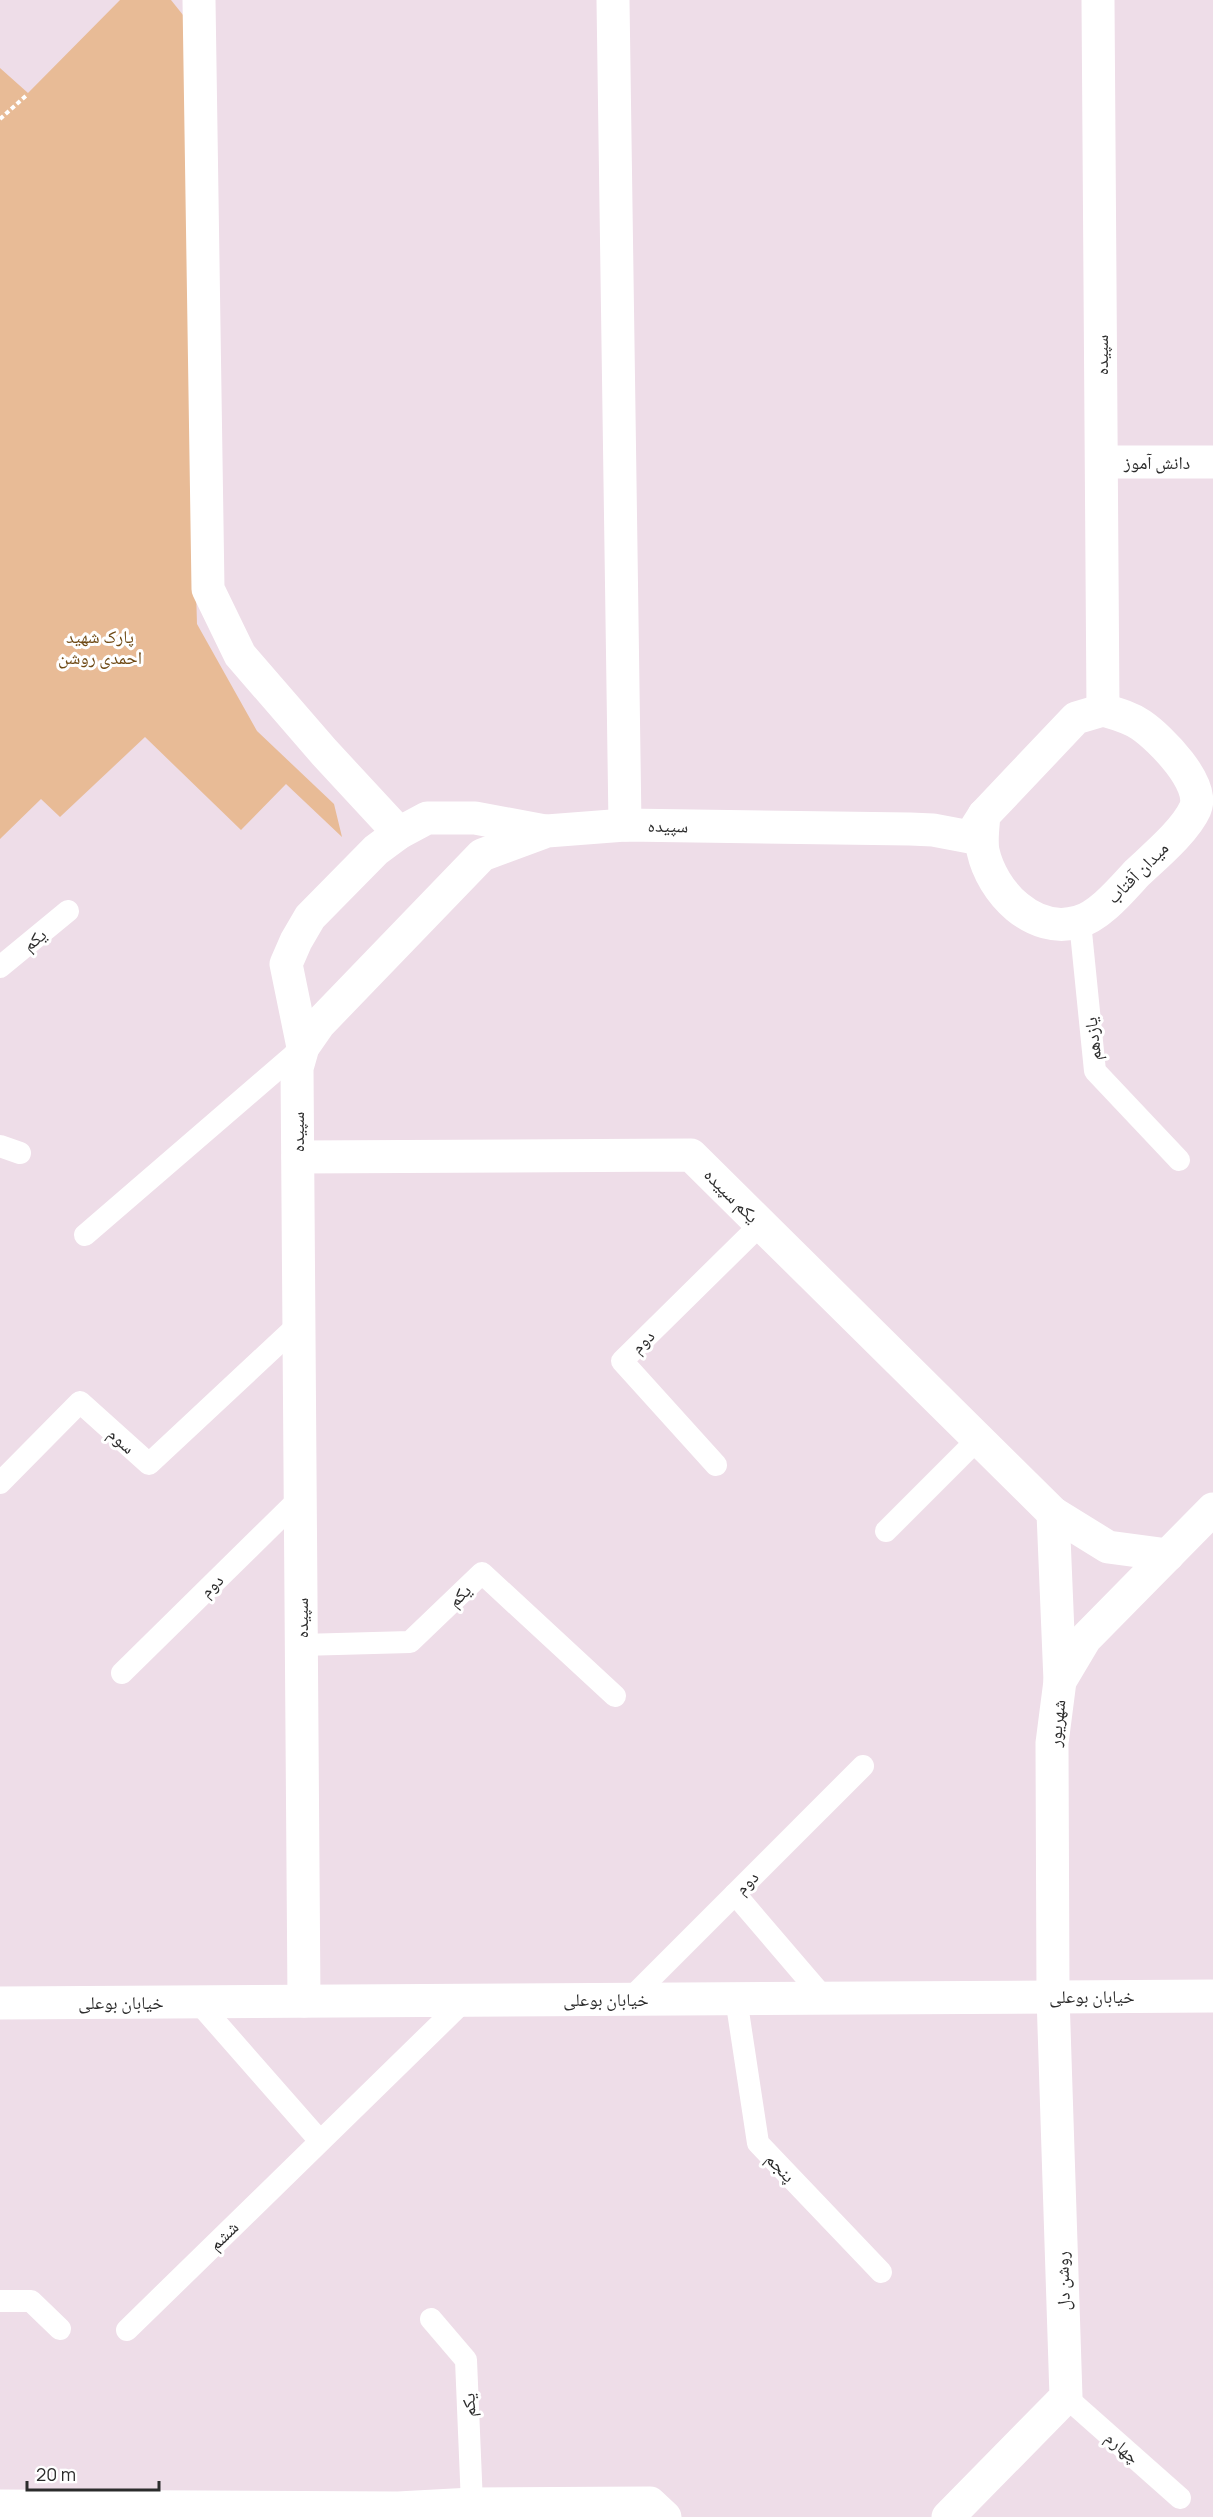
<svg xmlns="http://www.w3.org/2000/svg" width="1213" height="2517" font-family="Manrope,'Noto Naskh Arabic',sans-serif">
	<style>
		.green { fill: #e8bb96 }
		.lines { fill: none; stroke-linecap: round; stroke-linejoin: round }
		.path { stroke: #fff; stroke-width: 4; stroke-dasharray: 4.5 3; stroke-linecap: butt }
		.service { stroke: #fff; stroke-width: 22 }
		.minor { stroke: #fff; stroke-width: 33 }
		.tertiary { stroke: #fff; stroke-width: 33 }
		.labels { text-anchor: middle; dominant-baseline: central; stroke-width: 6; stroke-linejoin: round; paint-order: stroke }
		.street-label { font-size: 18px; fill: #2c2c2c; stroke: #fff }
		.park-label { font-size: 18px; fill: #6f4a15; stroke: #fff }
	</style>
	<rect width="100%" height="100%" fill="#eedde8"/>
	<polygon class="green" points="120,0 171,0 187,20 190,386 197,624 257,731 334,804 342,837 286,784 241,830 145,737 60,817 41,799 0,839 0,68 28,93"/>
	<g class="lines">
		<polyline class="path" points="0,119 28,94"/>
		<g class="service">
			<polyline points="1080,922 1095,1071 1179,1160"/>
			<polyline points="0,967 68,911"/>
			<polyline points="0,1146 20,1153"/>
			<polyline points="85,1235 303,1047"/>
			<polyline points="716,1465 622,1361 761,1224"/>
			<polyline points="0,1483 80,1402 149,1464 299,1324"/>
			<polyline points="886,1531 978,1439"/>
			<polyline points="301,1645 410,1642 482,1573 615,1696"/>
			<polyline points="122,1673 300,1498"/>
			<polyline points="735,1894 824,1998"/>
			<polyline points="736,1998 758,2143 881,2272"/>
			<polyline points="630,1999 863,1766"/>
			<polyline points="198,2002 320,2141"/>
			<polyline points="0,2301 31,2301 60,2329"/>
			<polyline points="431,2319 466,2360 472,2504"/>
			<polyline points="127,2330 465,2000"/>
			<polyline points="1066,2397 1180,2498"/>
		</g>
		<g class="minor">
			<polyline points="199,0 208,589 240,655 324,752 399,833"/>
			<polyline points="613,0 625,825"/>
			<polyline points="1098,0 1103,710"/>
			<polyline points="1102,462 1213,462"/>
			<path d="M1103 710C1117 714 1129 717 1141 725 1160 738 1206 784 1195 809 1185 831 1155 856 1137 873 1122 889 1100 916 1078 922 1033 935 992 892 983 851 981 840 983 827 984 815L1076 718Z"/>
			<polyline points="303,1047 286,964 296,941 310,917 376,850 399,833 427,818 475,818 545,831"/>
			<polyline points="298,1157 691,1155 1053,1513 1108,1547 1168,1555"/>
			<polyline points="1053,1513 1060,1681"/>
			<polyline points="304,2001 297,1068 303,1047 319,1024 482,855 547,831 625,825 910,829 933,830 970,837 984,815"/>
			<polyline points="0,2506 398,2508 472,2504 650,2503 665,2517"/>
			<polyline points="948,2517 1066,2397 1053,1996"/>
		</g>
		<g class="tertiary">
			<polyline points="1053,1996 1052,1743 1060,1681 1085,1639 1213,1509"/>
			<polyline points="0,2003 1213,1996"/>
		</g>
	</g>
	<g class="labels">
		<g class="street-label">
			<text transform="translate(1101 355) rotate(-90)">سپیده</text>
			<text x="1157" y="462">دانش آموز</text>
			<text transform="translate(668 825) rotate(1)">سپیده</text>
			<text transform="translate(1137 872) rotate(-45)">میدان آفتاب</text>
			<text transform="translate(34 939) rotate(-39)">یکم</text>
			<text transform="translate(1092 1039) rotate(-96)">یازدهم</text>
			<text transform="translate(297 1132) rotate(-90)">سپیده</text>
			<text transform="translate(732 1195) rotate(45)">یکم سپیده</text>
			<text transform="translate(642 1341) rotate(-45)">دوم</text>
			<text transform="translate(122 1440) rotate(42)">سوم</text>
			<text transform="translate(211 1585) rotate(-44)">دوم</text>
			<text transform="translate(459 1595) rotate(-44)">یکم</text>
			<text transform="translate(301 1618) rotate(-90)">سپیده</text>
			<text transform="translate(1056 1723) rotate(-84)">شهریور</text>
			<text transform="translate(746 1882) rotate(-45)">دوم</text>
			<text x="1092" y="1996">خیابان بوعلی</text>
			<text x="606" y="1999">خیابان بوعلی</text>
			<text x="121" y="2002">خیابان بوعلی</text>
			<text transform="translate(781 2167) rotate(46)">پنجم</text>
			<text transform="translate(223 2235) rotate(-44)">ششم</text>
			<text transform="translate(1062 2281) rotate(-92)">روشن دل</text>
			<text transform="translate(468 2405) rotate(-92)">یکم</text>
			<text transform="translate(1123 2447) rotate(41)">چهارم</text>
		</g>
		<g class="park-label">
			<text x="100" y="636">پارک شهید<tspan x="100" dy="21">احمدی روشن</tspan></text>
		</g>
	</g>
	<path d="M27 2481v9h132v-9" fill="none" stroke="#2c2c2c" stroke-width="3"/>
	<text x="36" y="2481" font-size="18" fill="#2c2c2c" stroke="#ffffff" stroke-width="4.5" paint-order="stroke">20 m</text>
</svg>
